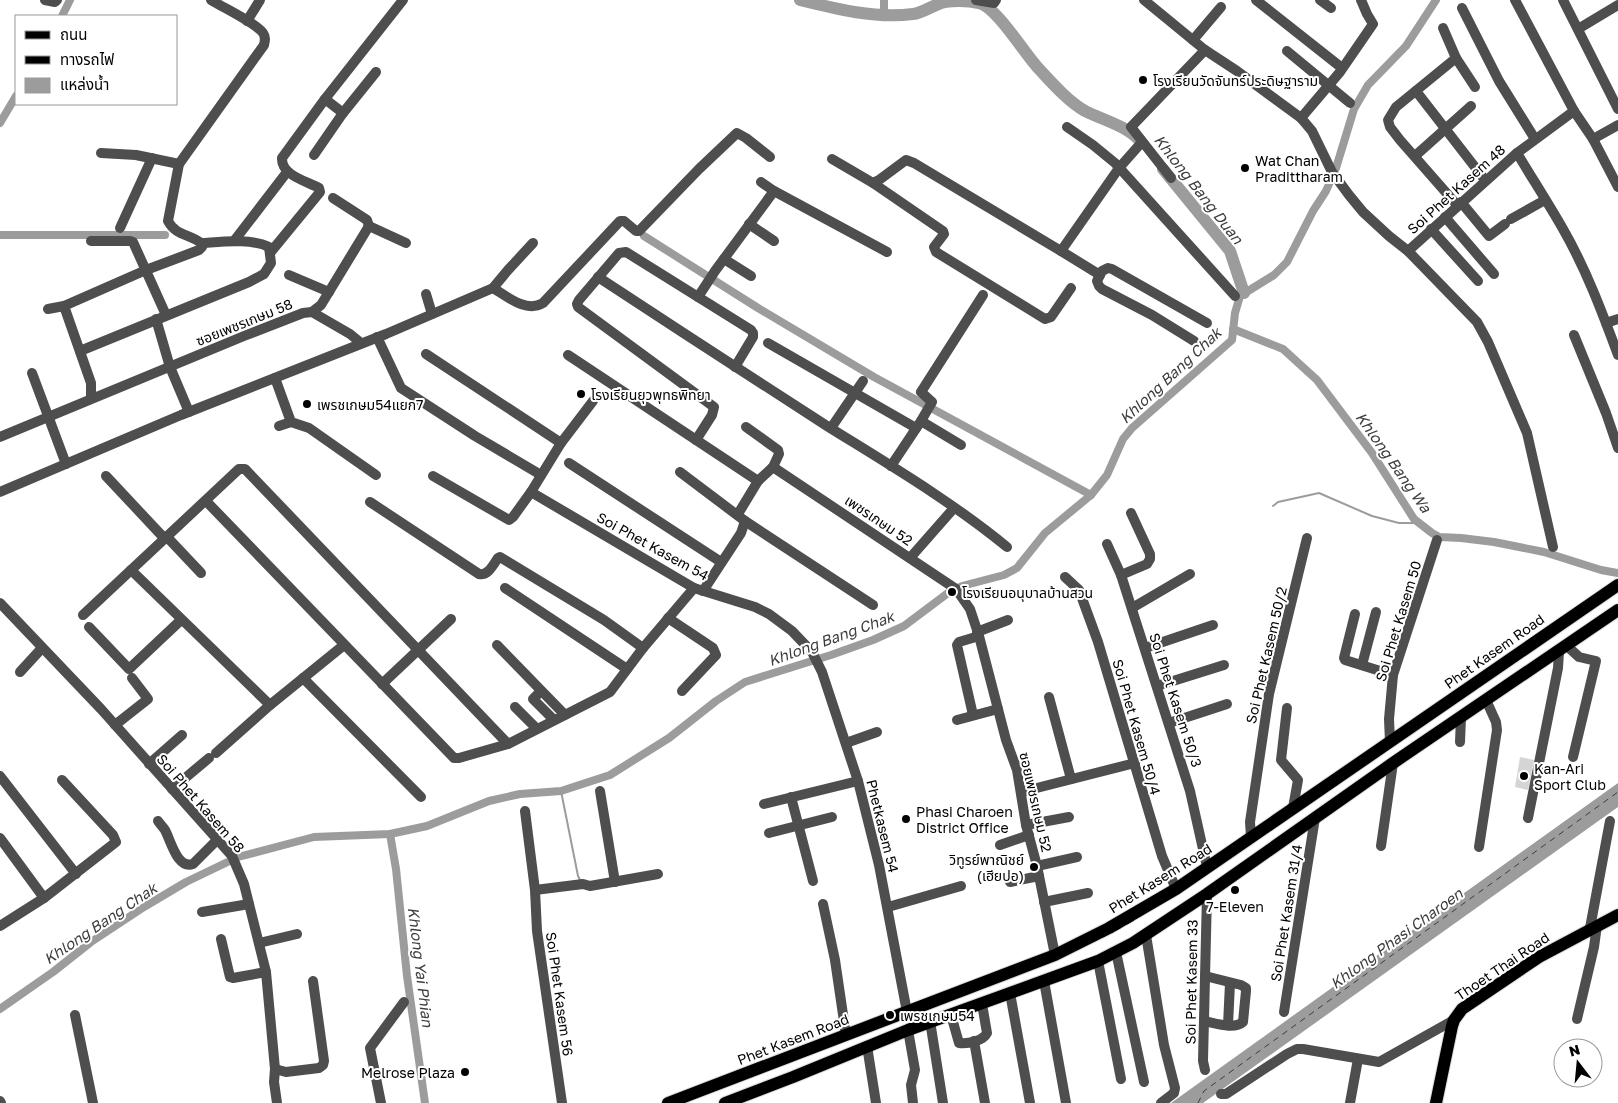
<svg xmlns="http://www.w3.org/2000/svg" width="1618" height="1103" font-family="'Golos Text','Noto Sans Thai',sans-serif">
	<style>
		.green { fill: #d5d5d5 }
		.water { fill: #9c9c9c }
		.lines { fill: none; stroke-linecap: round; stroke-linejoin: round }
		.stream { stroke: #9c9c9c; stroke-width: 2 }
		.canal { stroke: #9c9c9c; stroke-width: 8 }
		.river { stroke: #9c9c9c; stroke-width: 12 }
		.ferry { stroke: #3d3d3d; stroke-width: 1; stroke-dasharray: 6 5; stroke-linecap: butt }
		.major-casing { stroke: #dbdbdb; stroke-width: 14 }
		.minor { stroke: #4e4e4e; stroke-width: 10 }
		.major { stroke: #000; stroke-width: 12 }
		.rail { stroke: #000; stroke-width: 2; stroke-dasharray: 8 2.5 1 2.5; stroke-linecap: butt }
		.poi-dot { fill: #000; stroke: #fff; stroke-width: 2 }
		.labels { text-anchor: middle; dominant-baseline: central; stroke-width: 4; stroke-linejoin: round; paint-order: stroke }
		.poi-label { font-size: 14px; fill: #000; stroke: #fff; text-anchor: start }
		.street-label { font-size: 14px; fill: #000; stroke: #fff }
		.water-label { font-size: 15px; font-style: italic; fill: #3d3d3d; stroke: #fff }
	</style>
	<rect width="100%" height="100%" fill="#fff"/>
	<polygon class="green" points="1520,757 1534,760 1528,790 1515,787"/>
	<polygon class="water" points="1618,783 1618,807 1203,1103 1171,1103"/>
	<g class="lines">
		<g class="stream">
			<polyline points="1273,506 1278,502 1319,493 1372,516 1399,523 1419,523"/>
			<polyline points="561,791 578,876 581,882"/>
		</g>
		<g class="canal">
			<polyline points="884,14 884,0"/>
			<polyline points="62,16 70,0"/>
			<polyline points="0,123 16,96"/>
			<polyline points="0,235 165,235"/>
			<polyline points="644,236 758,308 874,377 1091,495"/>
			<polyline points="1233,329 1283,349 1317,380 1372,453 1414,519 1432,533 1439,537 1461,538 1494,542 1544,552 1601,570 1618,573"/>
			<polyline points="390,834 396,869 407,976 425,1103"/>
			<polyline points="0,1009 53,972 91,942 144,907 186,882 238,857 314,837 390,834 427,826 489,801 520,794 561,791 610,775 669,738 716,701 745,682 831,655 873,640 904,626 948,593 962,586 1004,575 1017,568 1045,533 1091,495 1107,475 1123,439 1132,428 1232,340 1235,313 1240,296 1274,275 1287,262 1313,211 1326,191 1336,168 1354,109 1368,85 1406,46 1436,0"/>
		</g>
		<g class="river">
			<path d="M800 0C836 9 876 19 913 14 922 13 932 6 941 3 951 0 968 1 979 3 998 8 1025 55 1040 70 1053 84 1068 101 1085 111 1103 120 1128 126 1141 142"/>
			<polyline points="1163,169 1230,251 1244,293"/>
		</g>
		<polyline class="ferry" points="1198,1103 1204,1091 1618,792"/>
		<g class="major-casing">
			<g id="major">
				<polyline points="668,1103 1055,955 1109,928 1176,889 1618,585"/>
				<polyline points="725,1103 793,1077 908,1030 1098,961 1133,943 1207,894 1393,763 1618,610"/>
				<polyline points="1436,1103 1452,1026 1454,1020 1462,1009 1539,957 1618,915"/>
			</g>
		</g>
		<g class="minor">
			<polyline points="45,0 55,2 57,0"/>
			<polyline points="976,0 994,3 996,0"/>
			<polyline points="1144,0 1205,50 1237,71 1301,118 1312,131 1332,172 1349,195 1363,212 1389,236 1408,251 1477,322 1488,342 1527,433 1553,547"/>
			<polyline points="1256,0 1342,68"/>
			<polyline points="1320,0 1331,8"/>
			<polyline points="1515,0 1574,111 1593,139 1618,187"/>
			<polyline points="1563,0 1618,109"/>
			<polyline points="1462,8 1499,81 1535,139"/>
			<polyline points="247,21 260,0"/>
			<polyline points="1443,28 1456,58 1475,87"/>
			<polyline points="1578,29 1618,5"/>
			<polyline points="1193,40 1221,7"/>
			<polyline points="1287,51 1350,103"/>
			<polyline points="1456,58 1396,107 1388,120 1390,127 1400,140 1457,205"/>
			<polyline points="1416,91 1485,180"/>
			<polyline points="325,99 343,113 376,72"/>
			<polyline points="1301,118 1340,72 1373,24 1367,14 1361,0"/>
			<polyline points="1067,127 1093,145 1115,163 1235,296"/>
			<polyline points="1593,139 1618,125"/>
			<polyline points="101,153 136,155 179,164"/>
			<path d="M1517 153C1532 178 1548 203 1563 229 1586 269 1602 312 1618 355"/>
			<polyline points="314,155 343,113"/>
			<polyline points="1415,156 1471,106"/>
			<polyline points="832,159 873,183 879,180 906,160 914,163 1061,251 1119,168 1142,142"/>
			<polyline points="1171,178 1131,127 1205,50"/>
			<polyline points="761,182 774,191 887,252"/>
			<polyline points="873,183 943,231 944,234 934,247 936,252 1045,319 1051,317 1071,288"/>
			<polyline points="333,198 367,220 369,226 406,243"/>
			<polyline points="1461,202 1489,236 1505,224"/>
			<polyline points="1445,217 1494,274"/>
			<polyline points="1511,219 1545,200"/>
			<polyline points="749,224 774,241"/>
			<polyline points="120,228 152,158"/>
			<polyline points="1431,229 1478,281"/>
			<polyline points="91,241 130,241 133,242 166,315"/>
			<polyline points="234,241 287,172"/>
			<polyline points="1061,251 1100,275"/>
			<polyline points="1408,251 1517,153 1574,111"/>
			<path d="M270 253 320 192 319 188C306 181 281 175 282 158L325 99 403 0"/>
			<polyline points="724,259 751,276"/>
			<polyline points="289,275 329,292"/>
			<path d="M598 277C674 327 751 377 827 426 888 464 951 501 1007 547"/>
			<path d="M493 288C508 297 526 313 543 303L620 221H624L636 231H639L699 169 737 133 746 138 770 157"/>
			<polyline points="426,294 432,314"/>
			<polyline points="698,297 715,271 774,191"/>
			<polyline points="64,306 91,383 91,398"/>
			<polyline points="48,309 64,306 146,270 199,250 202,247 201,243"/>
			<polyline points="312,312 350,334 361,343"/>
			<polyline points="156,319 170,367 189,412"/>
			<polyline points="1606,323 1618,319"/>
			<polyline points="1574,335 1606,413 1618,448"/>
			<polyline points="377,337 401,388 475,436 541,475"/>
			<polyline points="1194,341 1152,315 1102,289 1099,286 1097,281 1102,271 1108,268 1112,269 1207,323"/>
			<polyline points="768,343 916,428"/>
			<path d="M80 351 249 282 264 274 271 263 269 247C251 238 220 242 201 243 190 234 176 236 168 221L179 164 264 45C265 41 266 37 263 33 256 23 222 7 211 0"/>
			<polyline points="426,354 561,443"/>
			<polyline points="568,355 758,481"/>
			<polyline points="32,373 66,464"/>
			<polyline points="275,378 291,422 309,428 376,475"/>
			<polyline points="921,421 961,445"/>
			<polyline points="279,426 291,422"/>
			<polyline points="831,428 863,381"/>
			<polyline points="0,437 244,336 303,313 312,312 321,305 369,226"/>
			<polyline points="696,440 712,415 714,407 578,307 577,304 579,300 619,253 626,252 751,330 753,333 753,337 735,367"/>
			<polyline points="569,463 721,562"/>
			<polyline points="891,466 921,421 932,402 921,392 983,295"/>
			<polyline points="773,467 956,589 970,609 979,636 1006,740 1017,770 1026,825 1037,866 1055,955"/>
			<polyline points="680,472 745,521 873,605"/>
			<polyline points="106,476 165,539"/>
			<polyline points="433,476 509,520 513,517 531,492 561,443 593,401"/>
			<polyline points="0,492 181,415 386,334 493,288 508,270 533,243"/>
			<polyline points="531,492 694,588 755,607 769,614 792,631 812,652 822,672 858,781 879,865 907,1012"/>
			<polyline points="206,501 454,758 459,758 508,744 610,692 643,648 694,588"/>
			<path d="M370 502 479 574C488 576 493 565 498 558L500 557 604 620 643 648"/>
			<polyline points="738,514 758,481 773,467 779,454 778,450 746,427"/>
			<polyline points="167,537 201,573"/>
			<polyline points="1107,544 1121,575 1190,791 1207,867"/>
			<polyline points="910,558 954,508"/>
			<polyline points="131,570 270,705 344,645"/>
			<polyline points="1121,575 1147,564 1150,559 1150,554 1131,513"/>
			<polyline points="1065,577 1079,590 1098,642 1162,856 1176,889"/>
			<polyline points="505,588 627,669"/>
			<polyline points="703,591 741,533 745,521"/>
			<polyline points="0,603 101,709 232,856 244,884 266,972 275,1069 274,1082 277,1103"/>
			<polyline points="1132,608 1190,574"/>
			<polyline points="1355,614 1344,658 1345,660 1393,675"/>
			<polyline points="83,615 239,469 245,469 508,744"/>
			<polyline points="668,618 713,648 716,655 682,691"/>
			<polyline points="89,627 129,669 181,620"/>
			<polyline points="977,632 1008,620"/>
			<polyline points="497,645 565,715"/>
			<polyline points="1567,646 1579,657 1596,661 1573,757"/>
			<polyline points="1145,648 1213,625"/>
			<polyline points="1362,665 1376,612"/>
			<polyline points="20,672 42,648"/>
			<polyline points="303,678 421,797"/>
			<polyline points="382,684 451,619"/>
			<polyline points="1157,686 1224,665"/>
			<polyline points="541,691 533,699 554,720"/>
			<polyline points="1049,697 1071,779"/>
			<polyline points="515,707 537,729"/>
			<polyline points="1287,708 1281,760 1298,780 1293,808"/>
			<polyline points="973,715 957,645 959,642 979,636"/>
			<polyline points="957,720 998,709"/>
			<polyline points="1169,723 1227,704"/>
			<polyline points="115,725 148,699 132,678"/>
			<polyline points="1390,742 1389,719 1393,675 1437,540"/>
			<polyline points="1460,742 1461,718"/>
			<polyline points="846,743 877,732"/>
			<polyline points="216,753 270,705"/>
			<polyline points="149,764 182,735"/>
			<polyline points="0,776 76,874"/>
			<polyline points="172,789 209,758"/>
			<polyline points="600,791 615,882"/>
			<polyline points="1021,792 1135,763"/>
			<polyline points="791,797 813,881"/>
			<polyline points="764,804 858,781"/>
			<polyline points="525,811 535,890 537,931 562,1103"/>
			<polyline points="1528,818 1558,668 1559,652"/>
			<path d="M158 821C160 824 163 827 165 830 171 841 177 869 193 864L218 839"/>
			<polyline points="1026,825 1069,817"/>
			<polyline points="769,833 832,817"/>
			<polyline points="1251,837 1250,822 1269,694 1307,538"/>
			<polyline points="0,838 44,898"/>
			<polyline points="1000,845 1029,835"/>
			<polyline points="1381,846 1393,763"/>
			<polyline points="1479,847 1497,730 1496,722 1486,700"/>
			<polyline points="1037,866 1077,857"/>
			<polyline points="1010,882 1039,876"/>
			<polyline points="535,890 583,884 590,886 658,874"/>
			<polyline points="1044,902 1088,893"/>
			<polyline points="823,904 835,960 846,1035"/>
			<polyline points="888,907 961,886"/>
			<polyline points="202,912 249,904"/>
			<polyline points="0,926 44,898 116,842 113,835 62,780"/>
			<polyline points="1590,928 1610,821"/>
			<polyline points="1146,935 1164,1045 1175,1088 1174,1093 1161,1103"/>
			<polyline points="221,939 230,977 233,978 266,972"/>
			<polyline points="259,943 297,934"/>
			<polyline points="1116,952 1144,1082"/>
			<polyline points="1098,961 1121,1079"/>
			<polyline points="1044,981 1066,1103"/>
			<polyline points="1010,993 1030,1103"/>
			<polyline points="1284,1012 1315,818"/>
			<polyline points="75,1015 93,1103"/>
			<path d="M951 1015 959 1043C968 1044 983 1041 987 1033L982 1004"/>
			<polyline points="1577,1019 1594,947 1597,925"/>
			<polyline points="930,1021 943,1103"/>
			<path d="M1204 1021C1215 1023 1234 1030 1243 1022L1246 991V988L1241 985 1205 976"/>
			<polyline points="1228,1025 1230,983"/>
			<polyline points="908,1030 915,1070 911,1085 913,1103"/>
			<polyline points="974,1041 985,1103"/>
			<polyline points="867,1046 876,1103"/>
			<polyline points="275,1069 286,1072 319,1068 323,1065 324,1061 313,981"/>
			<polyline points="1205,1070 1203,1061 1207,894"/>
			<polyline points="1221,1094 1226,1094 1287,1054 1297,1049 1303,1049 1379,1062 1454,1020"/>
			<polyline points="0,1101 1,1103"/>
			<polyline points="381,1103 370,1048 404,1002"/>
			<polyline points="1350,1103 1358,1059"/>
		</g>
		<use href="#major" class="major"/>
		<path class="rail" d="M671 1103C762 1069 853 1035 943 1001 1010 975 1080 953 1141 915L1618 587"/>
	</g>
	<g class="poi-dot">
		<circle cx="1143" cy="80" r="5"/>
		<circle cx="1245" cy="168" r="5"/>
		<circle cx="581" cy="394" r="5"/>
		<circle cx="307" cy="404" r="5"/>
		<circle cx="952" cy="592" r="5"/>
		<circle cx="1524" cy="776" r="5"/>
		<circle cx="906" cy="819" r="5"/>
		<circle cx="1034" cy="867" r="5"/>
		<circle cx="1235" cy="890" r="5"/>
		<circle cx="890" cy="1015" r="5"/>
		<circle cx="465" cy="1072" r="5"/>
	</g>
	<g class="labels">
		<g class="poi-label">
			<text x="1153" y="80">โรงเรียนวัดจันทร์ประดิษฐาราม</text>
			<text x="1255" y="160">Wat Chan<tspan x="1255" dy="16">Pradittharam</tspan></text>
			<text x="591" y="394">โรงเรียนยุวพุทธพิทยา</text>
			<text x="317" y="404">เพรชเกษม54แยก7</text>
			<text x="962" y="592">โรงเรียนอนุบาลบ้านสวน</text>
			<text x="1534" y="768">Kan-Ari<tspan x="1534" dy="16">Sport Club</tspan></text>
			<text x="916" y="811">Phasi Charoen<tspan x="916" dy="16">District Office</tspan></text>
			<text x="1024" y="859" text-anchor="end">วิทูรย์พาณิชย์<tspan x="1024" dy="16">(เฮียปอ)</tspan></text>
			<text x="1235" y="906" text-anchor="middle">7-Eleven</text>
			<text x="900" y="1015">เพรชเกษม54</text>
			<text x="455" y="1072" text-anchor="end">Melrose Plaza</text>
		</g>
		<g class="street-label">
			<text transform="translate(1456 189) rotate(-42)">Soi Phet Kasem 48</text>
			<text transform="translate(244 322) rotate(-22)">ซอยเพชรเกษม 58</text>
			<text transform="translate(879 520) rotate(34)">เพชรเกษม 52</text>
			<text transform="translate(653 546) rotate(29)">Soi Phet Kasem 54</text>
			<text transform="translate(1398 621) rotate(-73)">Soi Phet Kasem 50</text>
			<text transform="translate(1494 651) rotate(-35)">Phet Kasem Road</text>
			<text transform="translate(1266 655) rotate(-77)">Soi Phet Kasem 50/2</text>
			<text transform="translate(1176 700) rotate(72)">Soi Phet Kasem 50/3</text>
			<text transform="translate(1137 727) rotate(74)">Soi Phet Kasem 50/4</text>
			<text transform="translate(1036 802) rotate(77)">ซอยเพชรเกษม 52</text>
			<text transform="translate(201 803) rotate(49)">Soi Phet Kasem 58</text>
			<text transform="translate(883 826) rotate(76)">Phetkasem 54</text>
			<text transform="translate(1160 878) rotate(-32)">Phet Kasem Road</text>
			<text transform="translate(1286 913) rotate(-81)">Soi Phet Kasem 31/4</text>
			<text transform="translate(1502 966) rotate(-34)">Thoet Thai Road</text>
			<text transform="translate(1191 982) rotate(-89)">Soi Phet Kasem 33</text>
			<text transform="translate(560 994) rotate(82)">Soi Phet Kasem 56</text>
			<text transform="translate(793 1039) rotate(-21)">Phet Kasem Road</text>
		</g>
		<g class="water-label">
			<text transform="translate(1199 189) rotate(52)">Khlong Bang Duan</text>
			<text transform="translate(1170 375) rotate(-43)">Khlong Bang Chak</text>
			<text transform="translate(1394 462) rotate(55)">Khlong Bang Wa</text>
			<text transform="translate(831 638) rotate(-20)">Khlong Bang Chak</text>
			<text transform="translate(100 923) rotate(-34)">Khlong Bang Chak</text>
			<text transform="translate(1396 938) rotate(-36)">Khlong Phasi Charoen</text>
			<text transform="translate(421 967) rotate(83)">Khlong Yai Phian</text>
		</g>
	</g>
	<rect x="15" y="15" width="162" height="90" fill="#ffffff" stroke="#999999"/>
	<rect x="25" y="31" width="25" height="8" fill="#000000" stroke="#999999"/>
	<text x="60" y="40" font-size="15" fill="#000000">ถนน</text>
	<rect x="25" y="56" width="25" height="8" fill="#000000" stroke="#999999"/>
	<text x="60" y="65" font-size="15" fill="#000000">ทางรถไฟ</text>
	<rect x="25" y="78" width="25" height="15" fill="#9c9c9c" stroke="#999999"/>
	<text x="60" y="90" font-size="15" fill="#000000">แหล่งน้ำ</text>
	<g transform="translate(1578 1063) rotate(344)"><circle r="24" fill="#ffffff" stroke="#999999"/>
	<path d="M0-4L9 19L0 12L-9 19Z" fill="#000000"/>
	<text y="-8" font-size="14" font-weight="bold" text-anchor="middle" fill="#000000">N</text>
	</g>
</svg>
